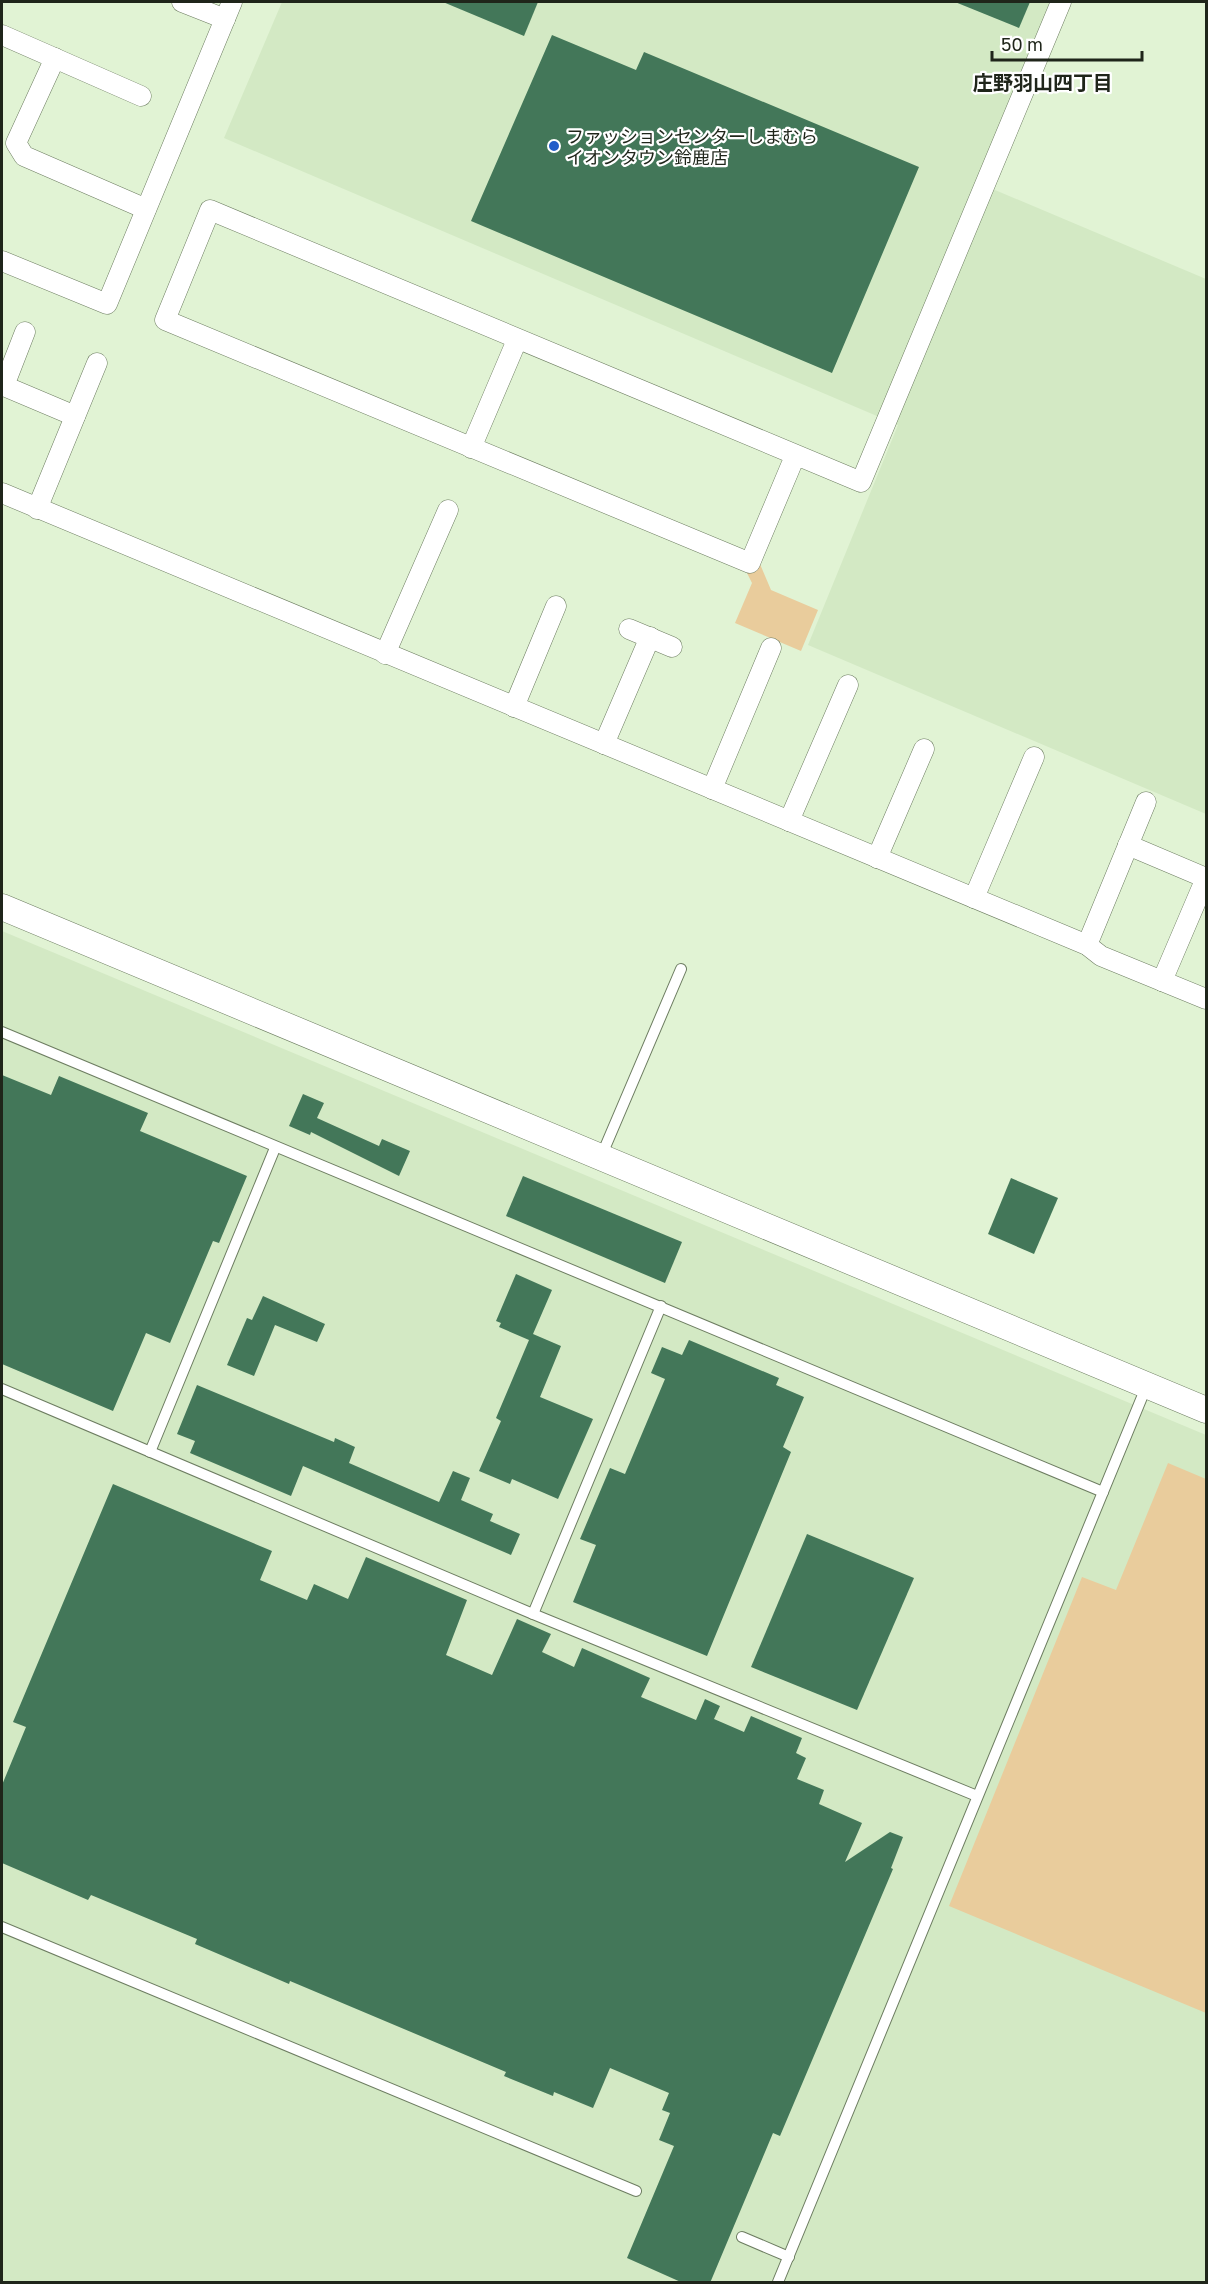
<svg xmlns="http://www.w3.org/2000/svg" width="1208" height="2284" font-family="'Golos Text','Noto Sans JP',sans-serif">
	<style>
		.built { fill: #d3e9c4 }
		.green { fill: #e9cc9c }
		.building { fill: #437759 }
		.lines { fill: none; stroke-linecap: round; stroke-linejoin: round }
		.service-casing { stroke: #6d7d61; stroke-width: 12 }
		.minor-casing { stroke: #6d7d61; stroke-width: 21 }
		.tertiary-casing { stroke: #6d7d61; stroke-width: 27 }
		.service { stroke: #fff; stroke-width: 10 }
		.minor { stroke: #fff; stroke-width: 20 }
		.tertiary { stroke: #fff; stroke-width: 26 }
		.poi-dot { fill: #215dc9; stroke: #fff; stroke-width: 2 }
		.labels { text-anchor: middle; dominant-baseline: central; stroke-width: 4.5; stroke-linejoin: round; paint-order: stroke }
		.poi-label { font-size: 18px; fill: #1f251a; stroke: #fff; text-anchor: start }
		.neighbourhood-label { font-size: 20px; font-weight: bold; fill: #1f251a; stroke: #fff }
	</style>
	<rect width="100%" height="100%" fill="#e1f3d4"/>
	<g class="built">
		<polygon points="282,2 1050,2 976,182 1206,279 1206,814 808,645 898,425 224,138"/>
		<polygon points="2,931 1206,1435 1206,2282 2,2282"/>
	</g>
	<g class="green">
		<polygon points="760,564 771,590 818,610 801,651 735,623 752,583 746,571"/>
		<polygon points="1168,1463 1206,1479 1206,2013 949,1906 1082,1577 1116,1590"/>
	</g>
	<g class="building">
		<polygon points="443,2 538,2 524,36"/>
		<polygon points="955,2 1030,2 1019,28"/>
		<polygon points="552,35 636,70 644,52 919,167 832,373 471,221"/>
		<polygon points="2,1075 51,1095 59,1076 148,1113 140,1131 247,1176 219,1243 213,1241 170,1343 146,1333 113,1411 2,1364"/>
		<polygon points="303,1094 324,1103 317,1118 379,1146 382,1139 410,1151 399,1176 311,1132 310,1135 289,1126"/>
		<polygon points="523,1176 682,1242 665,1283 506,1216"/>
		<polygon points="1011,1178 1058,1198 1034,1254 988,1234"/>
		<polygon points="516,1274 552,1290 533,1334 561,1346 540,1397 593,1419 558,1499 512,1479 510,1484 479,1471 501,1421 496,1418 529,1340 499,1327 501,1323 496,1321"/>
		<polygon points="263,1296 325,1324 317,1342 275,1325 254,1376 227,1365 247,1318 252,1320"/>
		<polygon points="689,1340 779,1378 776,1385 804,1397 783,1447 791,1452 707,1656 573,1602 596,1545 580,1539 610,1468 625,1474 665,1379 651,1373 662,1347 682,1355"/>
		<polygon points="197,1385 334,1442 335,1438 355,1447 349,1463 439,1502 453,1471 470,1478 461,1500 493,1514 490,1521 520,1534 511,1555 303,1466 291,1496 190,1453 195,1441 177,1434"/>
		<polygon points="113,1484 272,1551 260,1580 307,1600 314,1584 348,1599 366,1557 467,1600 446,1655 492,1675 517,1619 551,1634 542,1652 574,1667 582,1648 650,1678 641,1697 696,1720 705,1699 720,1706 714,1719 744,1732 751,1716 802,1738 796,1753 806,1758 797,1779 824,1790 819,1804 862,1823 845,1862 890,1832 903,1837 891,1868 893,1869 780,2136 773,2133 710,2283 683,2283 627,2258 674,2146 659,2140 670,2113 662,2110 669,2093 610,2068 593,2108 554,2092 553,2096 504,2076 506,2072 290,1981 289,1984 195,1944 197,1939 91,1895 88,1900 2,1863 2,1785 26,1727 13,1722"/>
		<polygon points="807,1534 914,1578 857,1710 751,1667"/>
	</g>
	<g class="lines">
		<g class="service-casing">
			<g id="service">
				<polyline points="2,1032 1103,1492"/>
				<polyline points="600,1159 681,969"/>
				<polyline points="2,1389 533,1614 977,1796"/>
				<polyline points="150,1452 275,1148"/>
				<polyline points="533,1614 661,1306"/>
				<polyline points="2,1927 636,2191"/>
				<polyline points="742,2237 789,2257"/>
				<polyline points="778,2282 1147,1385"/>
			</g>
		</g>
		<g class="minor-casing">
			<g id="minor">
				<polyline points="182,2 225,19"/>
				<polyline points="2,35 141,96"/>
				<polyline points="55,58 16,143 24,156 146,209"/>
				<polyline points="2,261 107,304 232,2"/>
				<polyline points="25,332 4,386 75,416"/>
				<polyline points="471,448 517,340"/>
				<polyline points="795,456 750,563 165,320 210,210 861,482 1061,2"/>
				<polyline points="2,493 1087,945 1101,956 1206,999"/>
				<polyline points="37,509 97,363"/>
				<polyline points="629,629 672,647"/>
				<polyline points="385,654 448,510"/>
				<polyline points="514,707 556,606"/>
				<polyline points="604,744 650,637"/>
				<polyline points="712,789 771,648"/>
				<polyline points="789,821 848,685"/>
				<polyline points="1128,845 1206,878"/>
				<polyline points="877,858 924,749"/>
				<polyline points="974,898 1034,757"/>
				<polyline points="1087,945 1146,802"/>
				<polyline points="1162,981 1206,878"/>
			</g>
		</g>
		<g class="tertiary-casing">
			<polyline id="tertiary" points="2,907 1206,1410"/>
		</g>
		<use href="#service" class="service"/>
		<use href="#minor" class="minor"/>
		<use href="#tertiary" class="tertiary"/>
	</g>
	<circle class="poi-dot" cx="554" cy="146" r="6"/>
	<g class="labels">
		<g class="poi-label">
			<text x="566" y="136">ファッションセンターしまむら<tspan x="566" dy="21">イオンタウン鈴鹿店</tspan></text>
		</g>
		<g class="neighbourhood-label">
			<text x="1043" y="82">庄野羽山四丁目</text>
		</g>
	</g>
	<rect width="1208" height="2284" fill="none" stroke="#1f251a" stroke-width="6"/>
	<path d="M992 51v9h150v-9" fill="none" stroke="#1f251a" stroke-width="3"/>
	<text x="1001" y="51" font-size="18" fill="#1f251a" stroke="#ffffff" stroke-width="4.5" paint-order="stroke">50 m</text>
</svg>
